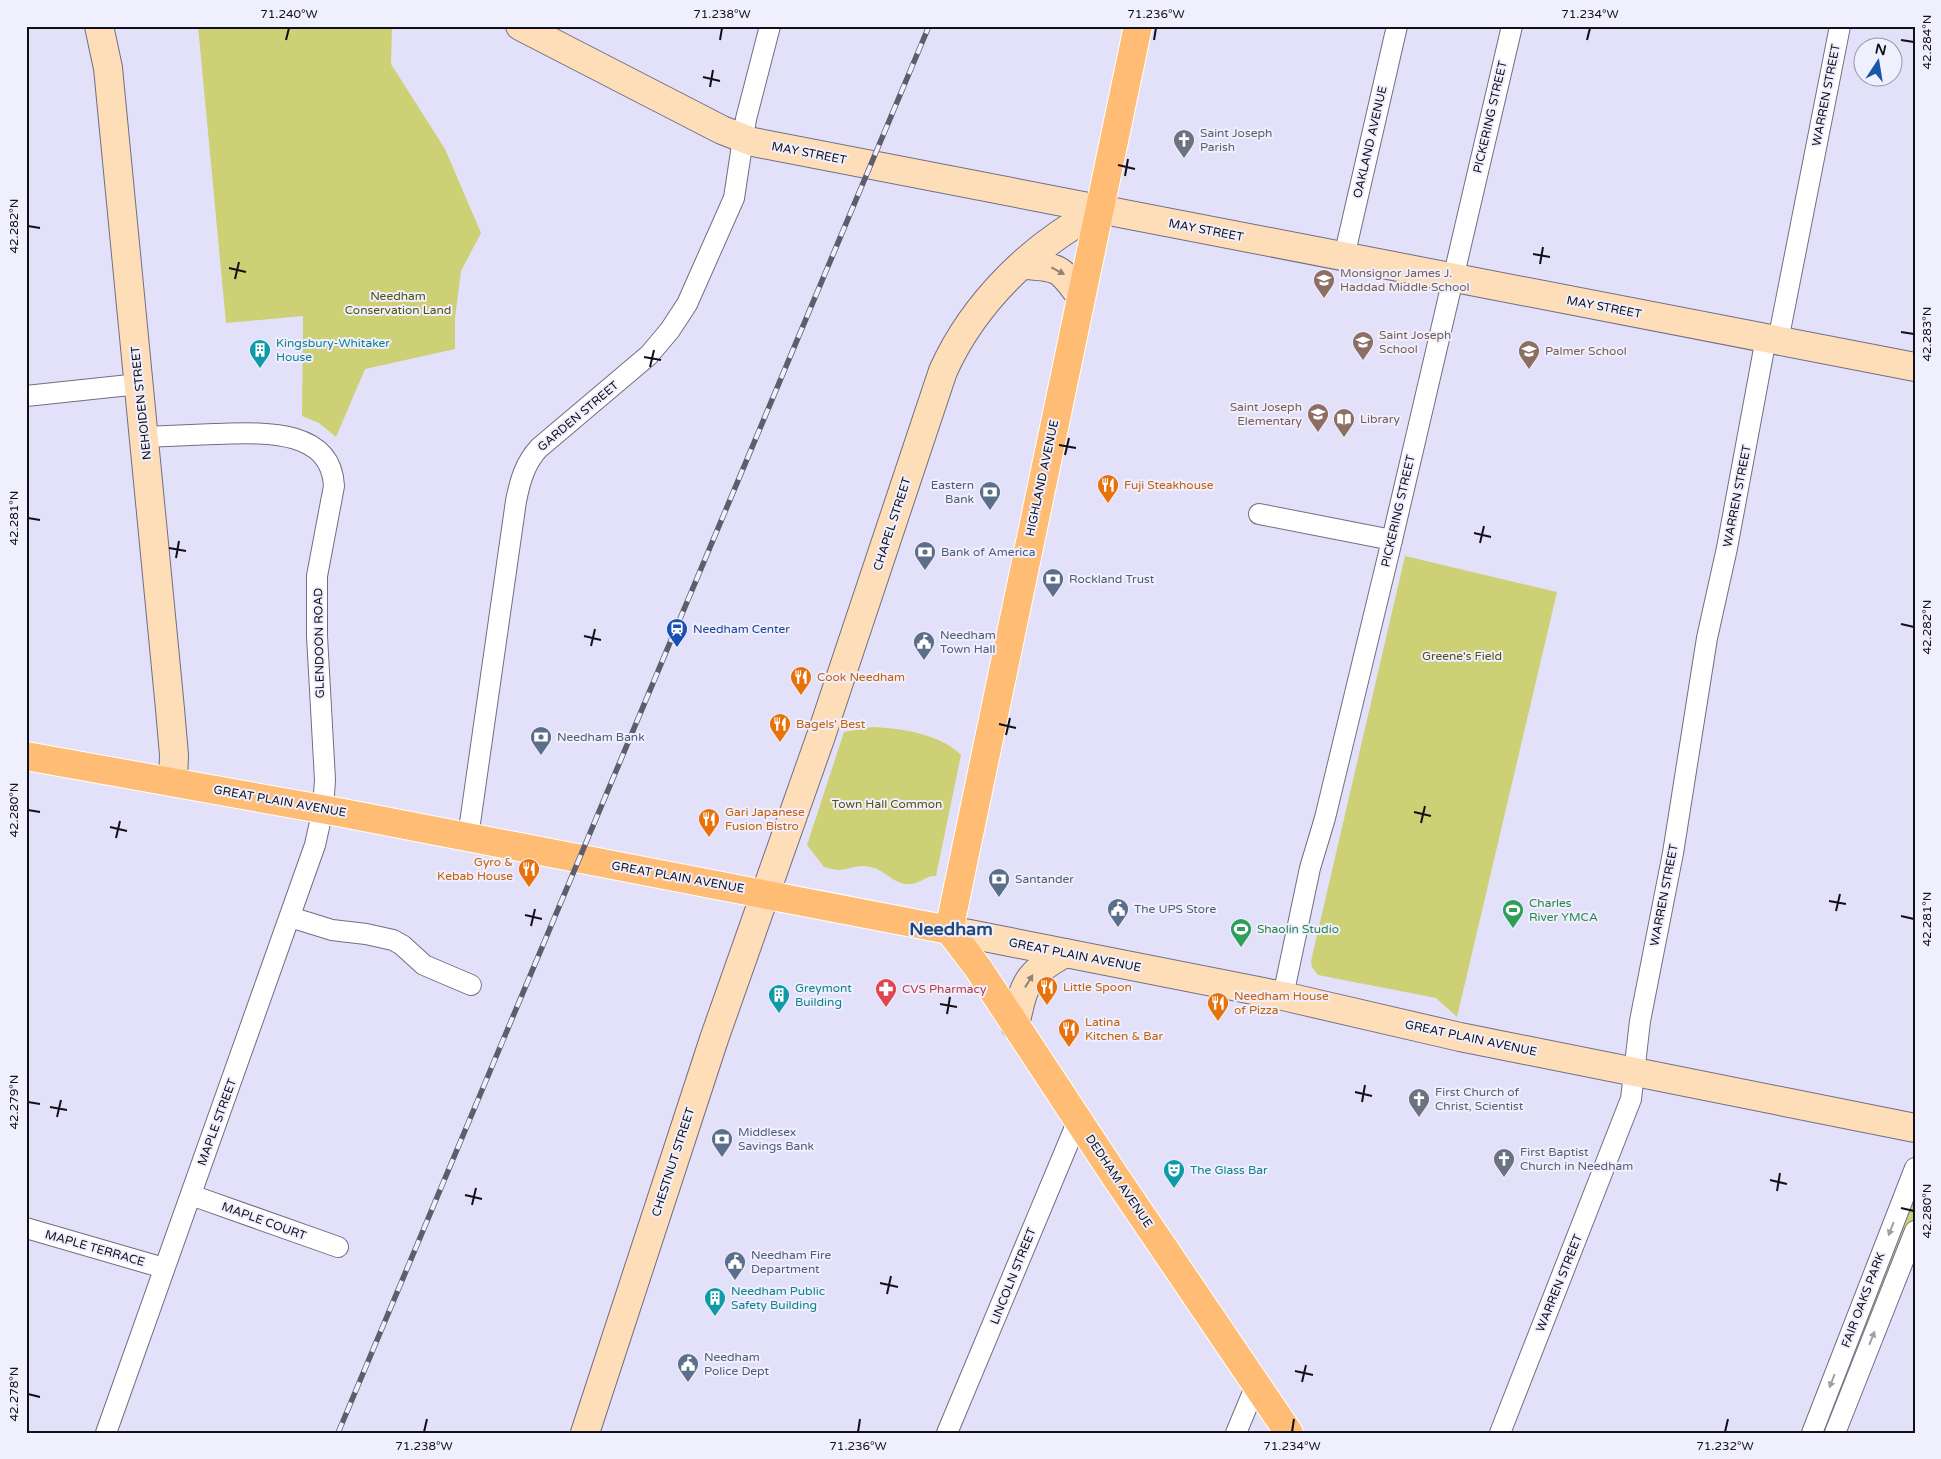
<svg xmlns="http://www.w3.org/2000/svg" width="1941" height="1459" font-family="'Varela Round',sans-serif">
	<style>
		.green { fill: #cdd075 }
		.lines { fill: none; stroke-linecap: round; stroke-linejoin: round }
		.street-casing { stroke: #716e83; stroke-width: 22 }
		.secondary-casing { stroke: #716e83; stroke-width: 30 }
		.primary-casing { stroke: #fff; stroke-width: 30 }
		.street { stroke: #fff; stroke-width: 20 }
		.secondary { stroke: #feddb9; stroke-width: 28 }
		.primary { stroke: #febc74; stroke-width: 28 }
		.rail-casing { stroke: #5e5d6b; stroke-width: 5.5 }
		.rail { stroke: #f0effe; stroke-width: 4; stroke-dasharray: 11; stroke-linecap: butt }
		.oneway { fill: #938171 }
		.oneway2 { fill: #a09fa3 }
		.ticks { fill: none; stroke: #111018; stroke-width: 2 }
		.labels { text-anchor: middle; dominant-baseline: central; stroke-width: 4; stroke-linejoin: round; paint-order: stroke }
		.street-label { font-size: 12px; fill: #111018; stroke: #f0effe }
		.worship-label { font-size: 12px; fill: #5b616d; stroke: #f0effe; text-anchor: start }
		.education-label { font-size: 12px; fill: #785e54; stroke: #f0effe; text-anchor: start }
		.park-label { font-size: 12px; fill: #52530e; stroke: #f0effe }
		.culture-label { font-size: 12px; fill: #0d838f; stroke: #f0effe; text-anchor: start }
		.service-label { font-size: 12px; fill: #4e5e75; stroke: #f0effe; text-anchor: start }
		.food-label { font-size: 12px; fill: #c56008; stroke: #f0effe; text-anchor: start }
		.transit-label { font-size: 12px; fill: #164399; stroke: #f0effe; text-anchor: start }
		.leisure-label { font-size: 12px; fill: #27864d; stroke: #f0effe; text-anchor: start }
		.health-label { font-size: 12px; fill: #be3a42; stroke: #f0effe; text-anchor: start }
		.district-label { font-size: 18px; font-weight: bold; fill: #21477c; stroke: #f0effe }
		.neatline { fill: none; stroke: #111018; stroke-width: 2 }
		.ticks-label { font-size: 12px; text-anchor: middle; fill: #111018 }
	</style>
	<rect width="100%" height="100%" fill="#e3e1f9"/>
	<g class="green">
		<polygon points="198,26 392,26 391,64 445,149 481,233 461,271 455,318 455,349 365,369 336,437 319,423 302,416 303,316 226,323"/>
		<polygon points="1405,556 1557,592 1457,1017 1436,998 1318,975 1312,967 1311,961"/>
		<path d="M872 727C900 728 941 734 961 755L936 876C926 875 920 884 910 884 894 885 885 870 871 867 858 864 851 869 840 870 835 870 829 868 824 867L807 845 844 732Z"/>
		<polygon points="1915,1185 1915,1216 1864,1346 1859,1349 1855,1347"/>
		<polygon points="1847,1367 1851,1369 1830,1433 1819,1433"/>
	</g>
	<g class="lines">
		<g class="street-casing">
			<g id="street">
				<polyline points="1344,257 1397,26"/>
				<polyline points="1778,341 1840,26"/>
				<polyline points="26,396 139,384"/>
				<polyline points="1259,514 1392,540"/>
				<path d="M468 837 516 501C520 481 525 463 539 448L649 355 670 330 687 304 734 198 746 119 770 26"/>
				<polyline points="290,917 332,930 366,934 393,940 402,945 424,965 471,985"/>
				<polyline points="1283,996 1310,868 1325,818 1392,540 1512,26"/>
				<polyline points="191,1195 338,1247"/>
				<polyline points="26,1228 164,1268"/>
				<path d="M106 1433 315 845 323 809 325 780 317 636V576L334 486C331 426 256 433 214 434 191 435 168 436 144 437"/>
				<polyline points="947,1433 1078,1120"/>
				<polyline points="1236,1433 1256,1385"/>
				<polyline points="1500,1433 1631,1099 1640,1021 1673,853 1707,638 1727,548 1766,338"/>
				<polyline points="1812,1433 1915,1168"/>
				<polyline points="1835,1433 1915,1231"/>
			</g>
		</g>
		<g class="secondary-casing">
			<g id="secondary">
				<polyline points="99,26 108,68 170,709 174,755 173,782"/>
				<polyline points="520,26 722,130 753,142 1915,367"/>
				<path d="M1024 265C1060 267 1060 268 1081 297"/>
				<polyline points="949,930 1283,996 1460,1037 1915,1128"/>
				<path d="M1015 1025C1025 981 1026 975 1065 953"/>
				<path d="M585 1433 714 1039 821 736 943 371C974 302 1034 244 1100 210"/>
			</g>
		</g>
		<g class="primary-casing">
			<g id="primary">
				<polyline points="26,756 338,812 949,930"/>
				<polyline points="949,930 1138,26"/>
				<polyline points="949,930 978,968 1115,1176 1289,1433"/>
			</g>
		</g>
		<use href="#street" class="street"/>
		<use href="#secondary" class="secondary"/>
		<use href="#primary" class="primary"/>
		<g class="rail-casing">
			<polyline id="rail" points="338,1433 929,26"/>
		</g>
		<use href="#rail" class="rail"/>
	</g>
	<defs><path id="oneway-solid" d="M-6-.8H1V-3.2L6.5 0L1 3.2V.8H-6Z" transform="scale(1.25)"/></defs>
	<g class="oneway">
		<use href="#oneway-solid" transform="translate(1058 271) rotate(28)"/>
		<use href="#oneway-solid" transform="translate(1029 981) rotate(-58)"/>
	</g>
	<g class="oneway2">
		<use href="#oneway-solid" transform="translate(1891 1229) rotate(111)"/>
		<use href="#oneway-solid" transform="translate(1872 1338) rotate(-68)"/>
		<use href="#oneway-solid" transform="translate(1832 1381) rotate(111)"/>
	</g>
	<path class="ticks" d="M286 40 289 28M720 40 722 28M1154 40 1156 28M1587 40 1590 28M1901 40 1914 42M703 77 720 81M710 87 713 70M1118 165 1135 169M1125 176 1128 159M28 226 40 228M1533 254 1550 257M1540 264 1543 247M229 268 246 272M235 279 239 262M1901 332 1914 334M644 357 661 360M650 367 654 350M1059 445 1076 448M1065 455 1069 438M28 518 40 520M1474 533 1491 537M1480 543 1484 526M169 548 186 551M176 558 179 541M1901 624 1914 627M584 636 601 640M591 646 595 629M999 724 1016 728M1006 735 1010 718M28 810 40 812M1414 812 1431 816M1421 823 1425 806M110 827 127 831M116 838 120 821M1829 901 1846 904M1836 911 1840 894M525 915 542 919M1901 916 1914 919M531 926 535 909M940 1004 957 1007M947 1014 950 997M1355 1092 1372 1096M28 1102 40 1104M1362 1102 1365 1085M50 1107 67 1110M57 1117 61 1100M1770 1180 1787 1184M1777 1191 1780 1173M465 1195 482 1199M472 1205 476 1188M1901 1208 1914 1211M880 1283 898 1287M887 1294 891 1276M1295 1371 1313 1375M1302 1382 1306 1365M28 1394 40 1397M424 1432 427 1419M858 1432 860 1419M1292 1432 1294 1419M1725 1432 1728 1419"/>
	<defs>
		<g id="church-pin" transform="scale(1.125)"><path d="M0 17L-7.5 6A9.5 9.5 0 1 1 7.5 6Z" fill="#6b7280" stroke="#f0effe"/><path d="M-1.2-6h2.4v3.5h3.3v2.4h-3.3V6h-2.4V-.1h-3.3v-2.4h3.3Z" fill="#fff"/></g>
		<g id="school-pin" transform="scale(1.125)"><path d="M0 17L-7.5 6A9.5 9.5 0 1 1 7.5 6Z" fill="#8d6e63" stroke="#f0effe"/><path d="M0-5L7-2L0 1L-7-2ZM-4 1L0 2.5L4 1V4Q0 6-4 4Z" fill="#fff"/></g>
		<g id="building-pin" transform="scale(1.125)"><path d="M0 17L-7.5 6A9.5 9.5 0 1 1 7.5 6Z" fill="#0f9aa8" stroke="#f0effe"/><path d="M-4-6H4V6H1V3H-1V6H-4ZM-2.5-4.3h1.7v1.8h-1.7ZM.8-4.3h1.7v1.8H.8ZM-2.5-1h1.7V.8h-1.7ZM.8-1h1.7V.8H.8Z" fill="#fff"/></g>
		<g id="library-pin" transform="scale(1.125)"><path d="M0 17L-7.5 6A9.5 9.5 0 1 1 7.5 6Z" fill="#8d6e63" stroke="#f0effe"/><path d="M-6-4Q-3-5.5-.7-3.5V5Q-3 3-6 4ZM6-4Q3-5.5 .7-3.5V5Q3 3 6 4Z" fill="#fff"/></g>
		<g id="restaurant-pin" transform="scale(1.125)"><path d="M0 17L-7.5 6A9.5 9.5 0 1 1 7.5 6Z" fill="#e8710a" stroke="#f0effe"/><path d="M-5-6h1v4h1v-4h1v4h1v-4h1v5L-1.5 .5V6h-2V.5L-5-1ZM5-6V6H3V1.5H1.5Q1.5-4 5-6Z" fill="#fff"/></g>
		<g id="bank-pin" transform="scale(1.125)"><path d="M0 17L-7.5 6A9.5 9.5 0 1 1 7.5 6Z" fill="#5c6f8a" stroke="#f0effe"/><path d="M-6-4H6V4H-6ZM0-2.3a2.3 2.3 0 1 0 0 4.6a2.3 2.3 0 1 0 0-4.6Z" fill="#fff"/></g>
		<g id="station-pin" transform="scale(1.125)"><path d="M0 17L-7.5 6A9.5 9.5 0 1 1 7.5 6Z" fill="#1a4fb4" stroke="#f0effe"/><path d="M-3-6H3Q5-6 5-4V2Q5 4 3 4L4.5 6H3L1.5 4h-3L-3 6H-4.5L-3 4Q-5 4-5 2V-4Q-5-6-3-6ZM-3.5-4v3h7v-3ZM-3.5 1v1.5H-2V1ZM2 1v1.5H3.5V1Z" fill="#fff"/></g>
		<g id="civic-pin" transform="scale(1.125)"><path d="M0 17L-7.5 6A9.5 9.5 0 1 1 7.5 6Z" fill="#5c6f8a" stroke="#f0effe"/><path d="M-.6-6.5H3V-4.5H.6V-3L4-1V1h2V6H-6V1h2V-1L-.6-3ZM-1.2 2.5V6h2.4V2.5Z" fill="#fff"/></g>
		<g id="stadium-pin" transform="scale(1.125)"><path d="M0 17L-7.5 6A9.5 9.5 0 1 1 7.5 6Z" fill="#2e9e5b" stroke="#f0effe"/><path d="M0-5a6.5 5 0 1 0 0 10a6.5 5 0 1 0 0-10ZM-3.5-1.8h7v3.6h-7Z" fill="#fff"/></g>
		<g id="pharmacy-pin" transform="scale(1.125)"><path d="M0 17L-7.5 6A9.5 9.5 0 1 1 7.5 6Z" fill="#e0444e" stroke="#f0effe"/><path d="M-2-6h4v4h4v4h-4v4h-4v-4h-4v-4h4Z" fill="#fff"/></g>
		<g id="theatre-pin" transform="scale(1.125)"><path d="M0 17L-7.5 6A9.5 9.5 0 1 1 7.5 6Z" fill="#0f9aa8" stroke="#f0effe"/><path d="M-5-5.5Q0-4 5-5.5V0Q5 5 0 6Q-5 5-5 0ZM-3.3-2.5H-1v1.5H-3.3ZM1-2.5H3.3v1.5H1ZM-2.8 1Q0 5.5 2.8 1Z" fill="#fff"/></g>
	</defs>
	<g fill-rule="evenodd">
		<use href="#church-pin" x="1184" y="140"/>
		<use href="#school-pin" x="1324" y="280"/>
		<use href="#school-pin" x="1363" y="342"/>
		<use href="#building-pin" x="260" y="350"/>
		<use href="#school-pin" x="1529" y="351"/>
		<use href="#school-pin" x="1318" y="414"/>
		<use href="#library-pin" x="1344" y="419"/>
		<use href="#restaurant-pin" x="1108" y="485"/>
		<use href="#bank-pin" x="990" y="492"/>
		<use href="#bank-pin" x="925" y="552"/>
		<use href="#bank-pin" x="1053" y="579"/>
		<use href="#station-pin" x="677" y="629"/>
		<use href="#civic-pin" x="924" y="642"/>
		<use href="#restaurant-pin" x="801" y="677"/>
		<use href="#restaurant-pin" x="780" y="724"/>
		<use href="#bank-pin" x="541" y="737"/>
		<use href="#restaurant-pin" x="709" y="819"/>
		<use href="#restaurant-pin" x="529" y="869"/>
		<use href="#bank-pin" x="999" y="879"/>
		<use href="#civic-pin" x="1118" y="909"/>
		<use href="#stadium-pin" x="1513" y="910"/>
		<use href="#stadium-pin" x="1241" y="929"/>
		<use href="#restaurant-pin" x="1047" y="987"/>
		<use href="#pharmacy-pin" x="886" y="989"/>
		<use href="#building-pin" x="779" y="995"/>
		<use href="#restaurant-pin" x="1218" y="1003"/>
		<use href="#restaurant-pin" x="1069" y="1029"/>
		<use href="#church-pin" x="1419" y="1099"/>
		<use href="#bank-pin" x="722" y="1139"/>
		<use href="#church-pin" x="1504" y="1159"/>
		<use href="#theatre-pin" x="1174" y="1170"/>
		<use href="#civic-pin" x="735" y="1262"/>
		<use href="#building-pin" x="715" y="1298"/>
		<use href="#civic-pin" x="688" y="1364"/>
	</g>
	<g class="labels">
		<g class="street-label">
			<text transform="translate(1826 95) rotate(-79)">WARREN STREET</text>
			<text transform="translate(1490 117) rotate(-77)">PICKERING STREET</text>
			<text transform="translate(1370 142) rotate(-77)">OAKLAND AVENUE</text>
			<text transform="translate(809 153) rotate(11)">MAY STREET</text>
			<text transform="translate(1206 230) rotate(11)">MAY STREET</text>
			<text transform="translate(1604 307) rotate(11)">MAY STREET</text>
			<text transform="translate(141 403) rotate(-96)">NEHOIDEN STREET</text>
			<text transform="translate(578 416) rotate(-40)">GARDEN STREET</text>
			<text transform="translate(1042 478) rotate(-78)">HIGHLAND AVENUE</text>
			<text transform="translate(1737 496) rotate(-79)">WARREN STREET</text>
			<text transform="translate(1398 511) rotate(-77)">PICKERING STREET</text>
			<text transform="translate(892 524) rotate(-72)">CHAPEL STREET</text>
			<text transform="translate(319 643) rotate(-91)">GLENDOON ROAD</text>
			<text transform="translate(280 801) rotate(10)">GREAT PLAIN AVENUE</text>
			<text transform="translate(678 877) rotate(10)">GREAT PLAIN AVENUE</text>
			<text transform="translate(1664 895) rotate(-79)">WARREN STREET</text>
			<text transform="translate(1075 955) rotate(11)">GREAT PLAIN AVENUE</text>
			<text transform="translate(1471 1038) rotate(12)">GREAT PLAIN AVENUE</text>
			<text transform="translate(217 1122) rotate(-70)">MAPLE STREET</text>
			<text transform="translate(673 1162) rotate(-72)">CHESTNUT STREET</text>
			<text transform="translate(1119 1181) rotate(56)">DEDHAM AVENUE</text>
			<text transform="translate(264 1221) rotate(20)">MAPLE COURT</text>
			<text transform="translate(95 1248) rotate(16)">MAPLE TERRACE</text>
			<text transform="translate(1013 1276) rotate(-68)">LINCOLN STREET</text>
			<text transform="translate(1559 1283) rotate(-68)">WARREN STREET</text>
			<text transform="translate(1863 1300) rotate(-69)">FAIR OAKS PARK</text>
		</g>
		<g class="worship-label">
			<text x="1200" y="133">Saint Joseph<tspan x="1200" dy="14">Parish</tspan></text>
			<text x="1435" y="1092">First Church of<tspan x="1435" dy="14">Christ, Scientist</tspan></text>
			<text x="1520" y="1152">First Baptist<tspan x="1520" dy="14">Church in Needham</tspan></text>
		</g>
		<g class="education-label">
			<text x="1340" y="273">Monsignor James J.<tspan x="1340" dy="14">Haddad Middle School</tspan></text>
			<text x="1379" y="335">Saint Joseph<tspan x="1379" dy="14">School</tspan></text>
			<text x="1545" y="351">Palmer School</text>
			<text x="1302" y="407" text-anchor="end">Saint Joseph<tspan x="1302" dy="14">Elementary</tspan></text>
			<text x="1360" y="419">Library</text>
		</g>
		<g class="park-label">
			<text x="398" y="296">Needham<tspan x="398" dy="14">Conservation Land</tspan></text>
			<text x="1462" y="656">Greene's Field</text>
			<text x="887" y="804">Town Hall Common</text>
		</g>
		<g class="culture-label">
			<text x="276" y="343">Kingsbury-Whitaker<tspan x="276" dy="14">House</tspan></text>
			<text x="795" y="988">Greymont<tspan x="795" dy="14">Building</tspan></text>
			<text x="1190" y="1170">The Glass Bar</text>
			<text x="731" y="1291">Needham Public<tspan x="731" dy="14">Safety Building</tspan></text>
		</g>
		<g class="service-label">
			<text x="974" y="485" text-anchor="end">Eastern<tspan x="974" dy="14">Bank</tspan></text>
			<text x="941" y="552">Bank of America</text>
			<text x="1069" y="579">Rockland Trust</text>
			<text x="940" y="635">Needham<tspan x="940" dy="14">Town Hall</tspan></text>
			<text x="557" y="737">Needham Bank</text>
			<text x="1015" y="879">Santander</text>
			<text x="1134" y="909">The UPS Store</text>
			<text x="738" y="1132">Middlesex<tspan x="738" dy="14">Savings Bank</tspan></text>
			<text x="751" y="1255">Needham Fire<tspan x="751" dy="14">Department</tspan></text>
			<text x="704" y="1357">Needham<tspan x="704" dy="14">Police Dept</tspan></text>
		</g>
		<g class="food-label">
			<text x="1124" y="485">Fuji Steakhouse</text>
			<text x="817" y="677">Cook Needham</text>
			<text x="796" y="724">Bagels' Best</text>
			<text x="725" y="812">Gari Japanese<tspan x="725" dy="14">Fusion Bistro</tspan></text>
			<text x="513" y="862" text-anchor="end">Gyro &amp;<tspan x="513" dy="14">Kebab House</tspan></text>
			<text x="1063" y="987">Little Spoon</text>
			<text x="1234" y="996">Needham House<tspan x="1234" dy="14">of Pizza</tspan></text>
			<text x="1085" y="1022">Latina<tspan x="1085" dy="14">Kitchen &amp; Bar</tspan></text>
		</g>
		<g class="transit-label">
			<text x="693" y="629">Needham Center</text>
		</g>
		<g class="leisure-label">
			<text x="1529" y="903">Charles<tspan x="1529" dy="14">River YMCA</tspan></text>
			<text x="1257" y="929">Shaolin Studio</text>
		</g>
		<g class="health-label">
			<text x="902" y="989">CVS Pharmacy</text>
		</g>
		<g class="district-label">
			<text x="951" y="929">Needham</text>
		</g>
	</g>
	<rect width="1941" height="1459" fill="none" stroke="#f0effe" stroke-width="55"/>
	<g transform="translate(1878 62) rotate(12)"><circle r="24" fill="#f0effe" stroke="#9796a2"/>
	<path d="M0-4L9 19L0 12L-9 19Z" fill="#1857a8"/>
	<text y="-8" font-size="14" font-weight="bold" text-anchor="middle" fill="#111018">N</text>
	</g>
	<rect x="28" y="28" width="1886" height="1404" class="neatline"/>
	<g class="ticks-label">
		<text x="289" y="18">71.240°W</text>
		<text x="722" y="18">71.238°W</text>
		<text x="1156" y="18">71.236°W</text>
		<text x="1590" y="18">71.234°W</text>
		<text transform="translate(1927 42) rotate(-90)" y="4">42.284°N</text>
		<text transform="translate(14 226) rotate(-90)" y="4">42.282°N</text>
		<text transform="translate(1927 334) rotate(-90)" y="4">42.283°N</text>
		<text transform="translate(14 518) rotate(-90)" y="4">42.281°N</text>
		<text transform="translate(1927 627) rotate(-90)" y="4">42.282°N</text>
		<text transform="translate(14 810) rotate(-90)" y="4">42.280°N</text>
		<text transform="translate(1927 919) rotate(-90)" y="4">42.281°N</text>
		<text transform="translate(14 1102) rotate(-90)" y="4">42.279°N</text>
		<text transform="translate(1927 1211) rotate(-90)" y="4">42.280°N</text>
		<text transform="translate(14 1394) rotate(-90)" y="4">42.278°N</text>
		<text x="424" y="1450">71.238°W</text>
		<text x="858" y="1450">71.236°W</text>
		<text x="1292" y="1450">71.234°W</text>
		<text x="1725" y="1450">71.232°W</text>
	</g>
</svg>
